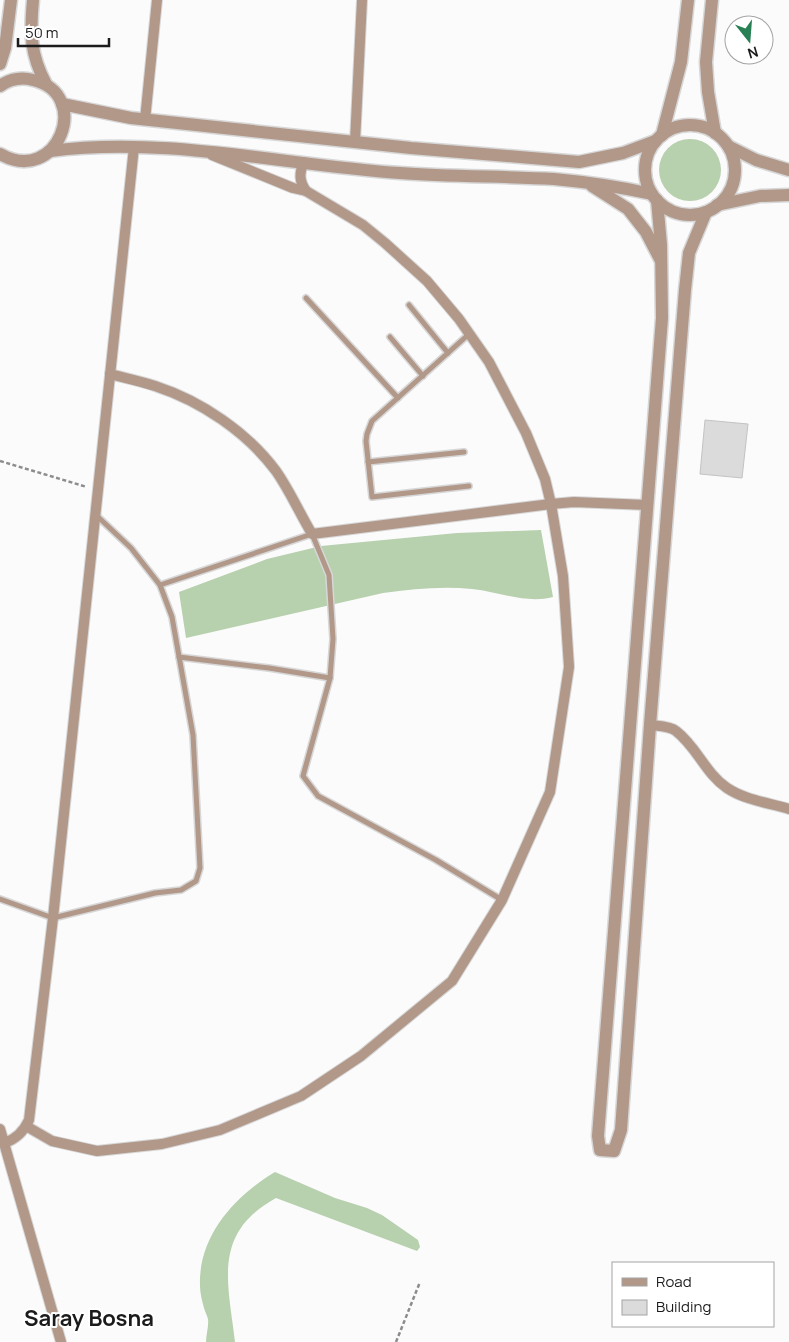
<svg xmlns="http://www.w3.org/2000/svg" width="789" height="1342" font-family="Manrope,sans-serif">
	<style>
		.grass { fill: #b7d0ad }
		.building { fill: #dbdbdc; stroke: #c3c3c4 }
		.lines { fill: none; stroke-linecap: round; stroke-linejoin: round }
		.service-casing { stroke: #d7d7d8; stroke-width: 8 }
		.minor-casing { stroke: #d7d7d8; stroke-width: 12 }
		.tertiary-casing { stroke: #d7d7d8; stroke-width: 15 }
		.path { stroke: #8d8d8e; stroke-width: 2.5; stroke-dasharray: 4 2.5; stroke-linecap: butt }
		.service { stroke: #b19889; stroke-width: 5 }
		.minor { stroke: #b19889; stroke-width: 10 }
		.tertiary { stroke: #b19889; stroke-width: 12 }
		.labels { text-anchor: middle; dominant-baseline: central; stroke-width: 4; stroke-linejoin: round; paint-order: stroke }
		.district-label { font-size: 22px; font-weight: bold; fill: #1b1b1b; stroke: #fff }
	</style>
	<rect width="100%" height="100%" fill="#fbfbfc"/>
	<g class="grass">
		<circle cx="690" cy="170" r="31"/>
		<path d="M541 530 553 597C526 604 500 592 472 589 442 586 413 589 383 593L186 638 179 592 267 559 321 546 457 533Z"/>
		<path d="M275 1172 335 1198 367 1208 382 1215 418 1240 420 1247 417 1251 276 1198C212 1233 228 1282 235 1342H206C206 1335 209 1326 208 1319 207 1315 205 1312 204 1308 202 1301 200 1293 200 1286 198 1236 235 1196 275 1172Z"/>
	</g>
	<polygon class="building" points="705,420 748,424 742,478 700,474"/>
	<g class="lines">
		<g class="service-casing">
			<g id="service">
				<polyline points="306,298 398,398"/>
				<polyline points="409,305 448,353"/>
				<polyline points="390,337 423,376"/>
				<polyline points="368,462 464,452"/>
				<polyline points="469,486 372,497 366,441 367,434 372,421 469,334"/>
				<polyline points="160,585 312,534 329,575 333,639 330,678 303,776 318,796 436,860 502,900"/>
				<polyline points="179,657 269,668 330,678"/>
				<polyline points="0,899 53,918 155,893 181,890 196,881 200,868 193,735 172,617 160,585 131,548 96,515"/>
			</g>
		</g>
		<g class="minor-casing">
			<g id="minor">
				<polyline points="145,120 157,0"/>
				<polyline points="355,142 362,0"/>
				<path d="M304 162C299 173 299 181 306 191"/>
				<path d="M110 374C125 378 140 381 155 386 201 401 247 432 276 471 290 491 300 514 312 534L551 504 574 502 647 505"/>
				<path d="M650 725C657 726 670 726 676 731 697 747 705 773 727 788 745 800 769 803 789 809"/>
				<polyline points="26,1126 52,1141 97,1151 162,1144 220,1130 301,1096 361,1056 452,981 502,900 550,792 569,667 563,576 551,504 545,479 526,433 489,362 459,319 427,281 385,243 363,225 306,191 293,188 212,155"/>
				<polyline points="0,1129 61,1342"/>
				<path d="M4 1143C17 1139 24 1131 29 1120L53 918 134 147"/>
			</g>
		</g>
		<g class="tertiary-casing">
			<g id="tertiary">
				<path d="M33 0C30 33 30 54 46 84"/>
				<polyline points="712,0 706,62 708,92 715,133"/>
				<polyline points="0,64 5,48 11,0"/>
				<path d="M0 86C10 79 22 77 33 80 93 94 58 187 0 154"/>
				<polyline points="62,104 131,118 411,148 579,162 623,153 655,141"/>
				<circle cx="690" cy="170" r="45"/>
				<polyline points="662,135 681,62 688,0"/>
				<polyline points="728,146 756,160 789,170"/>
				<path d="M50 151C167 136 283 165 400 173 451 177 503 176 554 179 587 182 620 187 652 194"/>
				<polyline points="592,186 628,209 646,232 660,259"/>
				<polyline points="657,200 661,245 662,318 598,1136 600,1150 614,1151 621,1130 650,725 685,290 689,253 706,212"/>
				<polyline points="717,205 760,196 789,195"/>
			</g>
		</g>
		<g class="path">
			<polyline points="0,461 87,487"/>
			<polyline points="396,1342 420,1282"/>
		</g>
		<use href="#service" class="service"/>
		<use href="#minor" class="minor"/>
		<use href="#tertiary" class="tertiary"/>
	</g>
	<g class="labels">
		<g class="district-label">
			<text x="89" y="1318">Saray Bosna</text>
		</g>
	</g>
	<rect x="612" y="1262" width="162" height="65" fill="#ffffff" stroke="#a4a4a4"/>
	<rect x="622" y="1278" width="25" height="8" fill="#b19889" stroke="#a4a4a4"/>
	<text x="656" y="1287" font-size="15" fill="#1b1b1b">Road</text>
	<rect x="622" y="1300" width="25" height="15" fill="#dbdbdc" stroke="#a4a4a4"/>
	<text x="656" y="1312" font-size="15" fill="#1b1b1b">Building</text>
	<g transform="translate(749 40) rotate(163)"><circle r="24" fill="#ffffff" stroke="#a4a4a4"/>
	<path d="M0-4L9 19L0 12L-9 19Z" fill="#288054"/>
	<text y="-8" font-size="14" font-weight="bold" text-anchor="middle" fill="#1b1b1b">N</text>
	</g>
	<path d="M18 38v8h91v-8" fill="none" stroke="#1b1b1b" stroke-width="2.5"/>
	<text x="25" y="38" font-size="15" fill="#1b1b1b" stroke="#ffffff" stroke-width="4" paint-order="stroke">50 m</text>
</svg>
